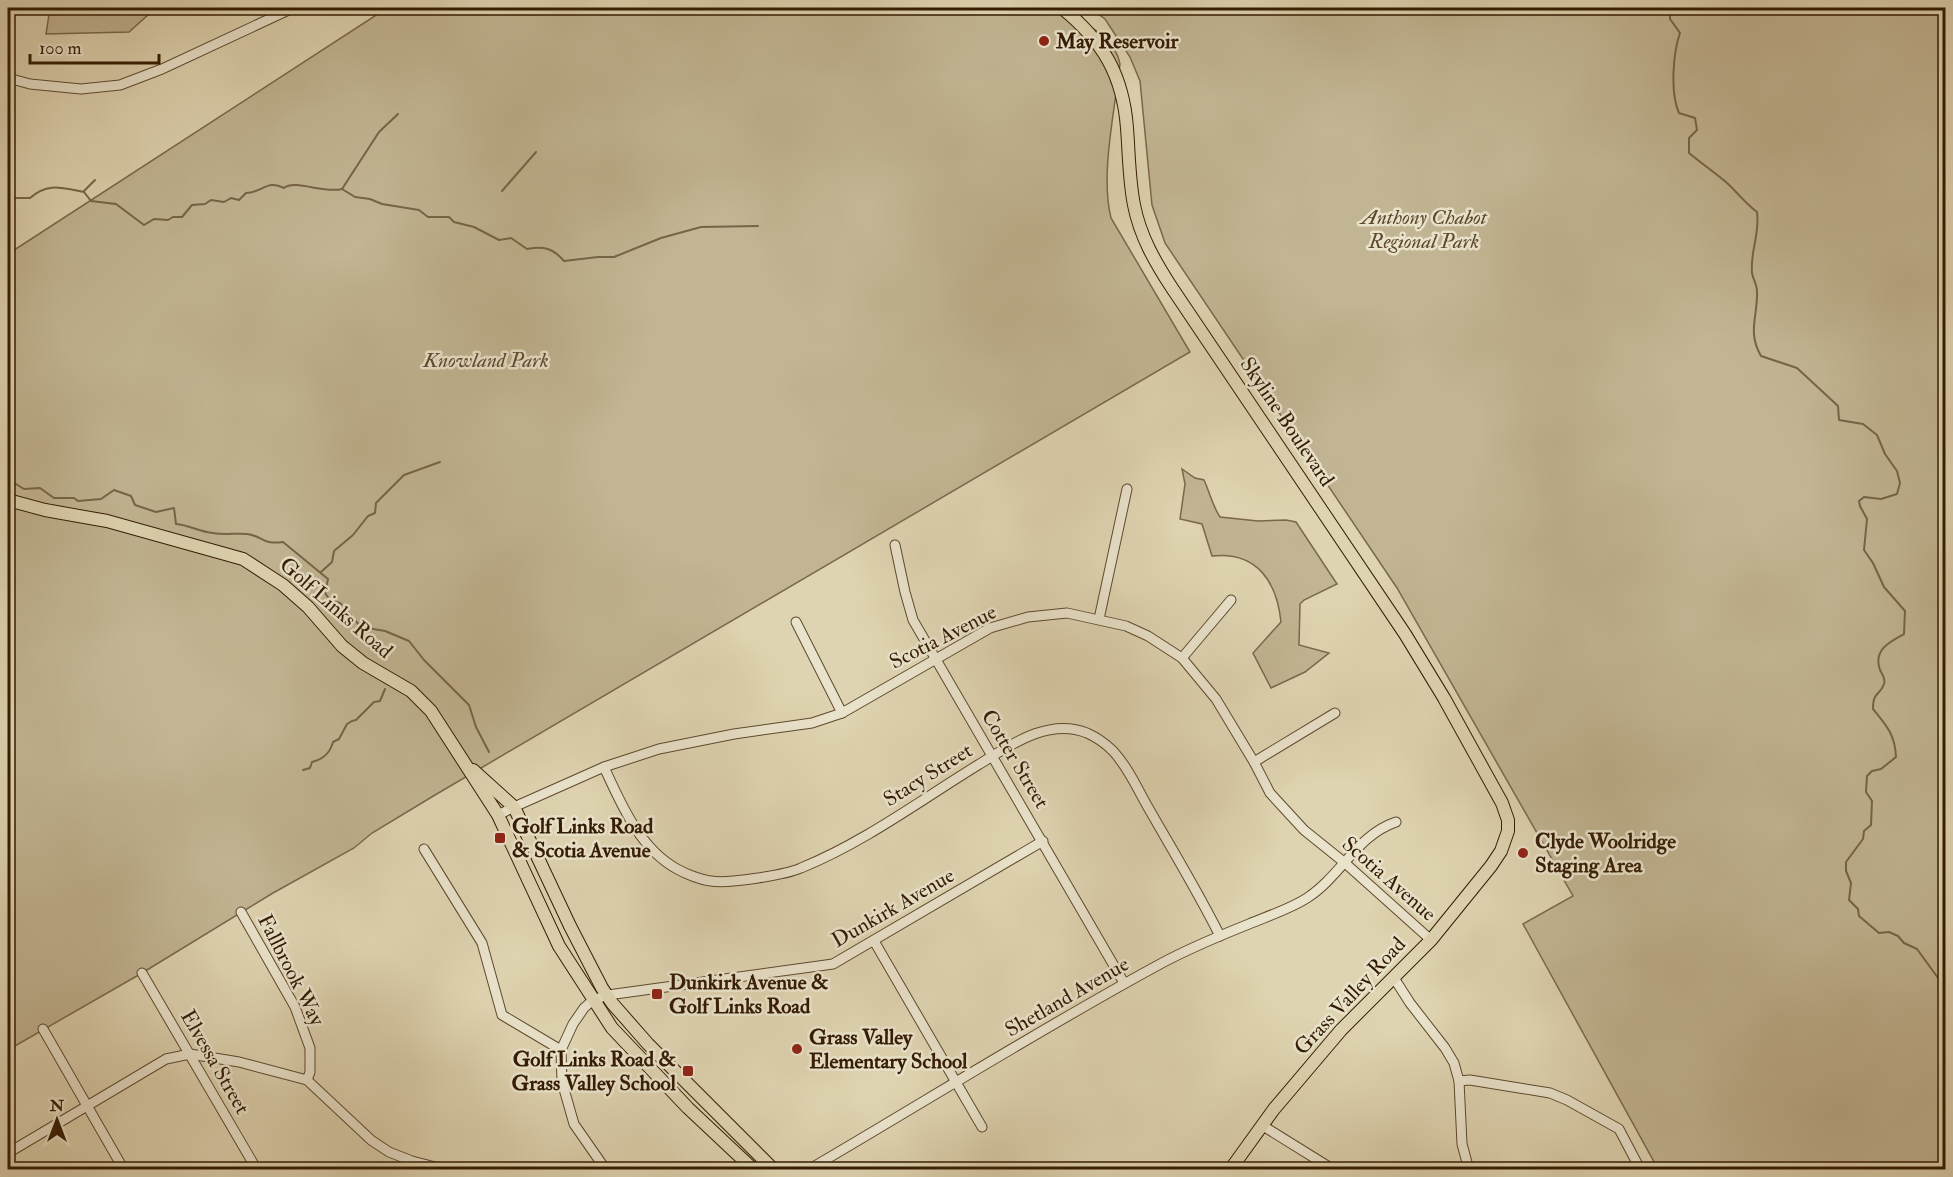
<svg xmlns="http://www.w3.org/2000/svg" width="1953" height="1177" font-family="'IM FELL Double Pica',serif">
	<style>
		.green { fill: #c2b593; stroke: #7a684a; stroke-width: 1.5 }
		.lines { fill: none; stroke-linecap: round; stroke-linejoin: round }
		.stream { stroke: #776448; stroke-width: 2 }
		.minor-casing { stroke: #5e492e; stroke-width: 11 }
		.major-casing { stroke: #331b02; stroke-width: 14 }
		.minor { stroke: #eae3cc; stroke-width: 9 }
		.major { stroke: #dfd4b1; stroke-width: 12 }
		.poi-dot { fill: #8f2418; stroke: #eae3cc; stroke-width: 2 }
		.labels { text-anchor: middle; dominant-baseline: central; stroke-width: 5; stroke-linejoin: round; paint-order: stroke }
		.poi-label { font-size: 21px; font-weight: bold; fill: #331b02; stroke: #eae3cc; text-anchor: start }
		.park-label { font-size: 21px; font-style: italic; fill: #5e492e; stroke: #eae3cc }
		.street-label { font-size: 21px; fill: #331b02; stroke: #eae3cc }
	</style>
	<rect width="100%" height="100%" fill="#dfd4b1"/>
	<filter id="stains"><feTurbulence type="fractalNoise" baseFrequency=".00333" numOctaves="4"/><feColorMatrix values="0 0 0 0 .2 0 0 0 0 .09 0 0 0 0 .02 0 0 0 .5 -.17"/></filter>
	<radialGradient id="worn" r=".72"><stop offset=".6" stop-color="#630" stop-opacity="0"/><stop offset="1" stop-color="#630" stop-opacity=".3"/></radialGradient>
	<g class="green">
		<polygon points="50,8 168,8 148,15 129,32 46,34"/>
		<path d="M387 8H1059C1081 22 1115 35 1120 64 1115 110 1100 175 1111 218L1190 352 435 795 372 833 354 848 273 893 142 973 8 1050V254Z"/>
		<polygon points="1090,8 1945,8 1945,1169 1658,1169 1523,924 1573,896 1397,588 1165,243 1152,205 1140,81 1130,57 1105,19"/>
		<path d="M1182 469 1195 478 1204 480C1210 493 1212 505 1220 517L1258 521 1286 520 1296 522 1337 584 1304 600 1300 604 1299 645 1329 653 1305 672 1271 688 1253 653 1281 622C1277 582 1257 551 1212 556L1202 524 1180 519 1185 484Z"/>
	</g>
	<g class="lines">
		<g class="stream">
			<path d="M1670 8V19L1680 33C1673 53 1670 93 1679 113L1695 118 1697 130 1689 138V153C1701 163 1714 172 1726 182 1737 192 1745 203 1757 212 1760 235 1750 251 1752 273 1753 279 1757 285 1757 291 1758 316 1747 332 1761 356L1797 368 1838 406 1839 420 1863 424 1877 435 1885 454 1897 471 1900 483 1897 494 1881 499 1864 497 1859 501 1860 506 1867 519 1864 550 1873 563 1884 587 1905 611 1904 634C1889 642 1873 650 1880 670 1882 674 1886 679 1884 684 1880 696 1873 691 1873 709 1887 726 1895 735 1896 757L1881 769 1872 771 1867 776 1866 792 1872 801 1871 825 1864 831 1863 839 1846 862V871L1851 883 1849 900 1858 909 1859 916 1879 933 1889 932 1898 936 1904 943 1917 949 1946 989"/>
			<path d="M342 189 355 197 370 199 382 204 419 210 428 217H449L454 222 474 227 499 240 511 238 527 249C544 246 553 248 564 261L598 257H614L661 238 701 227 758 226"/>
			<polyline points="342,189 379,132 398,114"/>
			<polyline points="84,191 95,180"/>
			<polyline points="502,191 536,152"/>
			<path d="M8 198H30C48 182 62 188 84 192L91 201 116 204 144 225 154 219 168 220 173 217H182L192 205 205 204 211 200 224 202 231 198 239 200 246 193C262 193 267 179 284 188 295 179 324 194 342 189"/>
			<path d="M8 479 24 489 40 488 54 498H74L78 501 101 499 114 490 131 496 135 505 156 512 174 508 176 524C189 525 200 532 213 533 224 535 236 533 247 534 263 536 262 545 283 542L328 579 325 593 330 600 340 603 361 627 385 631 409 641 424 660 469 705 476 727 489 752"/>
			<polyline points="11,489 13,481"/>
			<polyline points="321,572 332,562 334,551 353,535 368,516 375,513 376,503 404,475 440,462"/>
			<polyline points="8,622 11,634 8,642"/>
			<polyline points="8,661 8,673"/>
			<path d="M303 770 310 768 312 762C324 759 330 753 333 742L339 739 347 724 352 721 356 720 374 702 380 701 385 689"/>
		</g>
		<g class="minor-casing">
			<g id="minor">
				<polyline points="8,78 30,84 81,89 120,85 162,69 293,8"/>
				<polyline points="895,545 905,592 913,620 1124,983"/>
				<polyline points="1099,619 1127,489"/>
				<polyline points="796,622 842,713"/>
				<polyline points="1182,658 1231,600"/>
				<polyline points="1254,762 1335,713"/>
				<path d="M604 767C621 804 640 849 677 869 686 874 701 880 711 881 728 884 785 875 801 868 863 843 921 800 978 765 1009 746 1048 717 1087 733 1096 737 1105 743 1113 751 1128 767 1138 790 1149 809 1173 851 1198 892 1220 936"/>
				<polyline points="498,815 514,807 604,767 659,749 734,734 812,723 842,713 990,628 1028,617 1067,613 1126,626 1148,636 1182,658 1216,699 1254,762 1270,793 1304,830 1345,863 1431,940"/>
				<polyline points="424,849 482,943 502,1015 561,1050"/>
				<polyline points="241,912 295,1007 310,1048 310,1072 307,1080"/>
				<polyline points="874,941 982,1127"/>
				<polyline points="142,973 257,1170"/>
				<polyline points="1394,978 1410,1003 1445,1048 1454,1063 1459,1081 1462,1144 1469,1170"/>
				<polyline points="43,1029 124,1170"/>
				<polyline points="1459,1081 1470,1080 1550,1093 1567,1100 1619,1129 1639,1167"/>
				<polyline points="1263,1126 1334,1170"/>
				<polyline points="8,1153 166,1059 190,1054 239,1062 307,1080 371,1140 389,1152 412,1161 447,1170"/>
				<polyline points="606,1170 574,1124 562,1082 561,1050 573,1024 584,1008 593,1000 608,995 833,964 1043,841"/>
				<path d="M808 1170C926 1101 1042 1028 1162 963 1190 948 1219 936 1249 924 1268 916 1290 909 1307 898 1341 876 1357 835 1396 822"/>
			</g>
		</g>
		<g class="major-casing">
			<g id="major">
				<path d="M1062 8C1103 41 1123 75 1127 128 1129 154 1129 180 1134 205 1140 236 1155 262 1172 288L1405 634 1444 698 1502 803 1508 820V831L1501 851 1491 866 1431 940 1341 1030 1274 1109 1230 1170"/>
				<polyline points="8,500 45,510 107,521 243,559 283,585 308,607 342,646 363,663 411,691 431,711 498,815 559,946 612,1028 688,1108 754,1170"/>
				<polyline points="473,770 514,807 570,926 602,988 612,1003 648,1044 774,1170"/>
			</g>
		</g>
		<use href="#minor" class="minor"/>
		<use href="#major" class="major"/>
	</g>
	<g class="poi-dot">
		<circle cx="1044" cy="41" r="6"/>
		<rect x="494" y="832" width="12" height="12" rx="3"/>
		<circle cx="1523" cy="853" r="6"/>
		<rect x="651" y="988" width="12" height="12" rx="3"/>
		<circle cx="797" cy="1049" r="6"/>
		<rect x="682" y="1065" width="12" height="12" rx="3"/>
	</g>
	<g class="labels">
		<g class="poi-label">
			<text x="1056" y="41">May Reservoir</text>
			<text x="512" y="826">Golf Links Road<tspan x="512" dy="24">&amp; Scotia Avenue</tspan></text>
			<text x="1535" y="841">Clyde Woolridge<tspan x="1535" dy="24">Staging Area</tspan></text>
			<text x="669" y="982">Dunkirk Avenue &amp;<tspan x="669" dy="24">Golf Links Road</tspan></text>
			<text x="809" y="1037">Grass Valley<tspan x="809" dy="24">Elementary School</tspan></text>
			<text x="676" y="1059" text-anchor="end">Golf Links Road &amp;<tspan x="676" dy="24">Grass Valley School</tspan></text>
		</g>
		<g class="park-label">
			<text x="1424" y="217">Anthony Chabot<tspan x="1424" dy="24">Regional Park</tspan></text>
			<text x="486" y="360">Knowland Park</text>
		</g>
		<g class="street-label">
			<text transform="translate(1287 422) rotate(56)">Skyline Boulevard</text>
			<text transform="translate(336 608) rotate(41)">Golf Links Road</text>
			<text transform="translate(943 637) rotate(-27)">Scotia Avenue</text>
			<text transform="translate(1015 759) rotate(59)">Cotter Street</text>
			<text transform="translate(928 775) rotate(-32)">Stacy Street</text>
			<text transform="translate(1389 879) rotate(41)">Scotia Avenue</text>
			<text transform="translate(893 908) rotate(-30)">Dunkirk Avenue</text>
			<text transform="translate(291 970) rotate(63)">Fallbrook Way</text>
			<text transform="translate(1350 996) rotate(-47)">Grass Valley Road</text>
			<text transform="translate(1067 997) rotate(-30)">Shetland Avenue</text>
			<text transform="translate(215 1062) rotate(60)">Elvessa Street</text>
		</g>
	</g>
	<rect width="1953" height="1177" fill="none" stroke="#dfd4b1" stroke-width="30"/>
	<rect x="9" y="9" width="1935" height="1159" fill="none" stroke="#331b02" stroke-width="3"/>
	<rect x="15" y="15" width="1923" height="1147" fill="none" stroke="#331b02" stroke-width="1.5"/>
	<g transform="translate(57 1120)" stroke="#eae3cc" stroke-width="4.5" paint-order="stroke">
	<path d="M0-4.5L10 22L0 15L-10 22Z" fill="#331b02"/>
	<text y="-9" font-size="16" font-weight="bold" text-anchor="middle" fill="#331b02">N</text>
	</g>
	<path d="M30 54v9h129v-9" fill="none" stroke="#331b02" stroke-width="3"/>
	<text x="39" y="54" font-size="18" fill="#331b02" stroke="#eae3cc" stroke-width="4.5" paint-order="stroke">100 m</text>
	<rect width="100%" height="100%" filter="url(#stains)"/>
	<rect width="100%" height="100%" fill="url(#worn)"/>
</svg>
